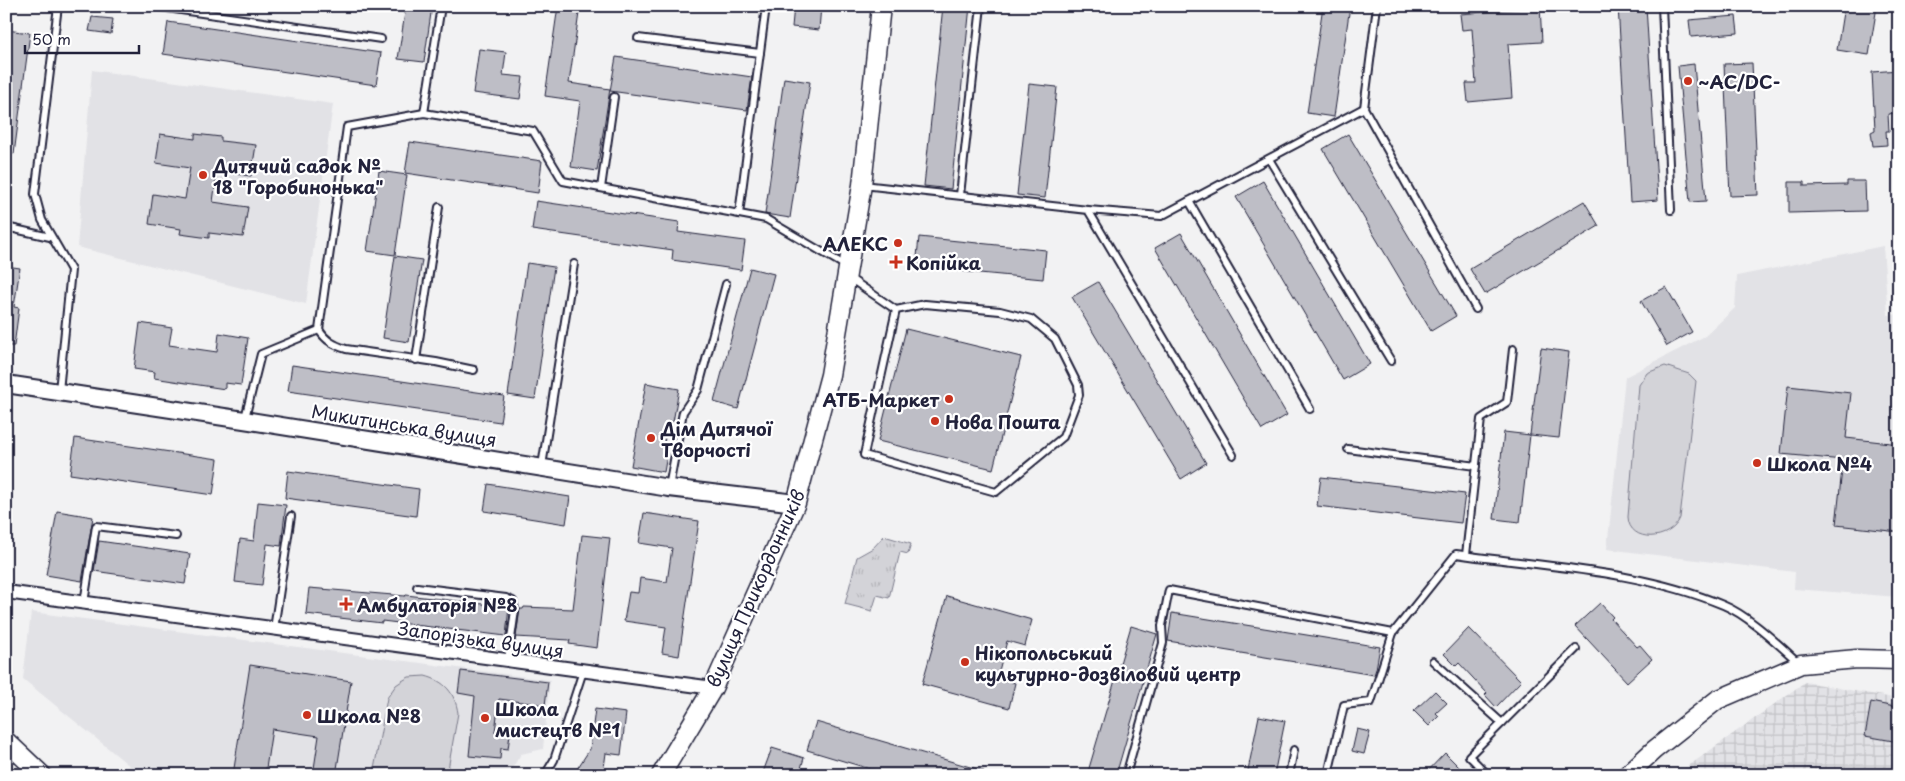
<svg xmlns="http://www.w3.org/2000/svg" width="1905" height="781" font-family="'Playpen Sans',sans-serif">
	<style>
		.built { fill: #e2e2e6 }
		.industrial { fill: url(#industrial-grid) }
		.grass { fill: url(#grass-tufts); stroke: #7a7a8a }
		.garden { fill: #d3d3d8; stroke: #7a7a8a }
		.building { fill: #bebec6; stroke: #22223b }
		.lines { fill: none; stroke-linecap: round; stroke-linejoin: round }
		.service-casing { stroke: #22223b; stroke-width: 10 }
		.minor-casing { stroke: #22223b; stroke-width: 16 }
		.tertiary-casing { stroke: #22223b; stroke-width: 20 }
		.secondary-casing { stroke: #22223b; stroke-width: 21 }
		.service { stroke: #fff; stroke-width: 6 }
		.minor { stroke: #fff; stroke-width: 12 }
		.tertiary { stroke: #fff; stroke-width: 16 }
		.secondary { stroke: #fff; stroke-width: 18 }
		.poi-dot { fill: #c8321e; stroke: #fff; stroke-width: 2 }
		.labels { text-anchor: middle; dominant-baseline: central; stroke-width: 4.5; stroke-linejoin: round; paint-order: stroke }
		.poi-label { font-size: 18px; font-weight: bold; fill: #22223b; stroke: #fff; text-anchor: start }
		.street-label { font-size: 18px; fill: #22223b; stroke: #fff }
	</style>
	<defs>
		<pattern id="industrial-grid" width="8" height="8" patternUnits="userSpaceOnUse" patternTransform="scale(1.25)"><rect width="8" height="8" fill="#e2e2e6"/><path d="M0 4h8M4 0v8" fill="none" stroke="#c2c2c6"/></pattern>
		<pattern id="grass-tufts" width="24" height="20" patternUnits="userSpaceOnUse" patternTransform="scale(1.25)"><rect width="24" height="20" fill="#d3d3d8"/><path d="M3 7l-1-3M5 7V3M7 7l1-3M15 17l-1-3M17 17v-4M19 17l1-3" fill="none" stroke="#b5b5ba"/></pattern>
	</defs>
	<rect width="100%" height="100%" fill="#f2f2f3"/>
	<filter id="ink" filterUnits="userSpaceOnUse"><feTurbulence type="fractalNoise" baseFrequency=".02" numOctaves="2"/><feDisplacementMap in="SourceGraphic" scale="10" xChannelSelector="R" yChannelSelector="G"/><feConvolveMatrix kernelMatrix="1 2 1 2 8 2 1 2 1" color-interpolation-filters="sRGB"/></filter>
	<g filter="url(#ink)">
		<g class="built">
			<polygon points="92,70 333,104 306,304 77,247"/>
			<polygon points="1883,246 1888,315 1899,314 1899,597 1794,589 1795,572 1607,549 1625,377 1705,336 1735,308 1737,276"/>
			<polygon points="31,612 550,680 543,749 521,754 508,775 141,775 23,679"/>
		</g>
		<polygon class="industrial" points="1805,682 1899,699 1899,775 1676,775"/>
		<polygon class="grass" points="884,536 911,544 908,554 900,552 889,598 877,595 872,611 845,604 857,557 873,548"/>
		<g class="garden">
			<path d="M1665 366 1689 374 1696 381 1680 518C1671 541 1629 544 1628 517L1639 385 1647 373Z"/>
			<path d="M425 676C445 681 455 693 458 713L447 775H373L387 698 396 685 402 681 409 677Z"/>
		</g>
		<g class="building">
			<polygon points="406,6 432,6 424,62 398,59"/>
			<polygon points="558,6 580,6 569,83 610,89 597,171 571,167 580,101 545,96"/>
			<polygon points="794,6 821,6 819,30 792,27"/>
			<polygon points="943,6 970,6 951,189 924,186"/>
			<polygon points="1323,6 1350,6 1334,117 1307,113"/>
			<polygon points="1519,6 1540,6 1542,42 1508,44 1512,98 1468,102 1466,83 1476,83 1472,29 1462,30 1460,14 1519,9"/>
			<polygon points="1618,6 1646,6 1658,200 1630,202"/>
			<polygon points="1844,6 1877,6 1869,55 1837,50"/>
			<polygon points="1736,16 1738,33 1691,37 1689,20"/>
			<polygon points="92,17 113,19 111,34 89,31"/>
			<polygon points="168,22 381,53 376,85 163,54"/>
			<polygon points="6,30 30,33 14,154 6,153"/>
			<polygon points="479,49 506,52 503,75 523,77 520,99 473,93"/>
			<polygon points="616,57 752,77 747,110 610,91"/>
			<polygon points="1752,63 1758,195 1730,196 1724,64"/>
			<polygon points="1694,64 1706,201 1690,202 1678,66"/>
			<polygon points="1899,70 1899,101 1895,101 1896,113 1888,114 1889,131 1886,131 1887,145 1873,146 1871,132 1875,130 1872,72"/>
			<polygon points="784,78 810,82 790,218 765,214"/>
			<polygon points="1029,84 1057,87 1045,198 1017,195"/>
			<polygon points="160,134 195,139 195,134 221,137 221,141 256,145 251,176 217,172 213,202 248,207 243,237 209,233 209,238 180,234 181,229 149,224 153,194 185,199 190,168 156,163"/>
			<polygon points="1348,134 1456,316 1431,331 1323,149"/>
			<polygon points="410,142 542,161 538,193 405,173"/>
			<polygon points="379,171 407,175 395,255 367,251"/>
			<polygon points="1263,181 1370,364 1343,380 1236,197"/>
			<polygon points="1847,181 1865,181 1866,211 1789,213 1789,182 1804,182 1804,186 1847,185"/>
			<polygon points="536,201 679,222 678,232 745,241 741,270 672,260 673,250 532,230"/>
			<polygon points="1584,201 1599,226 1485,294 1470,269"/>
			<polygon points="1181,233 1287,415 1262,430 1155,248"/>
			<polygon points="919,237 1046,250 1043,279 916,267"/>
			<polygon points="395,256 422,260 409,342 383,338"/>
			<polygon points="527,263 554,267 535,399 508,395"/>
			<polygon points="6,266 20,268 14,307 19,308 14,346 6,346"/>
			<polygon points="750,268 774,274 738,409 714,402"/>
			<polygon points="1098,282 1206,463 1181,479 1072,297"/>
			<polygon points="1666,287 1692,332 1667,346 1641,301"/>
			<polygon points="140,323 172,328 169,345 217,352 219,333 248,338 241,385 225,383 225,389 154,378 155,372 134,369"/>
			<polygon points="906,329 1021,357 993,469 878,441"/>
			<polygon points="1541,348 1569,352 1559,438 1530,435"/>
			<polygon points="292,365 504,396 500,422 288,391"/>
			<polygon points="646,383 679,389 673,422 668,421 662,454 667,455 664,472 631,466"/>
			<polygon points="1788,386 1851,393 1846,438 1899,444 1899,532 1836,525 1843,460 1781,454"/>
			<polygon points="1504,432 1530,435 1520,522 1494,519"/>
			<polygon points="75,438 218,459 213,495 70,474"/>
			<polygon points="288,471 419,489 416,516 285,498"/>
			<polygon points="1321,477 1465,494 1461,523 1317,506"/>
			<polygon points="488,484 570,497 566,524 484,511"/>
			<polygon points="258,502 286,505 281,546 267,544 262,585 235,582 240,539 254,541"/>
			<polygon points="57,511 93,517 82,581 46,575"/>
			<polygon points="644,513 699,521 679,656 662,653 666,627 624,621 629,592 638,593 640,578 667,582 672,548 639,543"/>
			<polygon points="582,535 610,538 597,648 569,644 570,640 516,637 520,609 523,609 524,607 573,609"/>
			<polygon points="99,541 190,554 185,584 94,571"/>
			<polygon points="309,588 405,596 406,595 509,607 506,636 382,621 382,623 306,614"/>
			<polygon points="947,596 1032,620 1025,646 1007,641 997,678 1015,683 1009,708 922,684"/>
			<polygon points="1600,603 1613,617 1611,619 1637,647 1640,645 1652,659 1627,682 1575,626"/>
			<polygon points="1172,613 1380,647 1376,669 1374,675 1168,641"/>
			<polygon points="1131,626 1157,634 1116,775 1087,775"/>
			<polygon points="1469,628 1521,681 1496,707 1485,695 1487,693 1459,663 1456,666 1444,654"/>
			<polygon points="250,665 351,681 336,775 313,775 319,736 272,729 265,775 233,775"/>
			<polygon points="461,671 548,682 545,705 499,699 495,732 510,734 508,749 501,748 500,759 469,756 475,696 458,693"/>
			<polygon points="1435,691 1447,703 1436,713 1439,716 1429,726 1414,711"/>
			<polygon points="1871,702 1899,708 1899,742 1865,736"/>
			<polygon points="595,709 626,713 621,755 606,753 603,775 573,775 590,749"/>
			<polygon points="1259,716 1285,721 1274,775 1247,775"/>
			<polygon points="816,722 984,771 983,775 890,775 807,750"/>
			<polygon points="1357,729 1370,732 1364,754 1352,751"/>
			<polygon points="772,748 804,758 799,775 762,775"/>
			<polygon points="1445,753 1467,775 1424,775"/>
		</g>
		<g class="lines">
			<g class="service-casing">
				<g id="service">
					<polyline points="58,6 35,194 42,220 71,270 59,391"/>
					<polyline points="153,6 381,39"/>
					<polyline points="1662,6 1671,210"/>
					<polyline points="638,38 760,53"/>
					<polyline points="1364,108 1377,6"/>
					<polyline points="424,113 441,6"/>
					<polyline points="1269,159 1391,361"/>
					<polyline points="863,185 1088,210 1233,455"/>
					<polyline points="601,188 614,97"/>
					<polyline points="960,195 981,6"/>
					<polyline points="1189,201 1310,409"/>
					<polyline points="1088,210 1161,216 1364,108 1476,309"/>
					<polyline points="739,214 766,6"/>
					<polyline points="6,227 50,237"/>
					<polyline points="848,277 896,310 864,455 996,492 1063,437 1079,395 1078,385 1055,339 1031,319 1000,311 925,304 896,310"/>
					<path d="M319 330C326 341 334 345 346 349L436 362 474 370"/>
					<polyline points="416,360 439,207"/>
					<polyline points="245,418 261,354 319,330 347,127 424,113 533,131 563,181 766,219 846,266"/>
					<polyline points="1348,449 1476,466"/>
					<polyline points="542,466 574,264"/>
					<polyline points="669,487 683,412 698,390 726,284"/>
					<polyline points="1466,555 1481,419 1507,402 1513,349"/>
					<polyline points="417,587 506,598 513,601 515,610 508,660"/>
					<polyline points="84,603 96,526 176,536"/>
					<polyline points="274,629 291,516"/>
					<polyline points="1433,661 1502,723"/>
					<polyline points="545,775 554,760 583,671"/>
					<path d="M1126 775 1163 643 1162 626 1169 590 1393 633 1456 554C1545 567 1639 570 1723 605 1748 615 1778 644 1798 662"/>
					<polyline points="1289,775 1294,750"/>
					<polyline points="1328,775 1344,705 1371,702 1393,633"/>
					<polyline points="1488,775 1469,756 1576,649"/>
				</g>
			</g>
			<g class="minor-casing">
				<polyline id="minor" points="6,592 713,688"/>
			</g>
			<g class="tertiary-casing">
				<polyline id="tertiary" points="6,384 244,420 669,488 796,503"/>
			</g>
			<g class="secondary-casing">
				<g id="secondary">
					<polyline points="6,741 42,775"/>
					<polyline points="661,775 713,688 796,503 830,375 862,185 881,6"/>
					<polyline points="1627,775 1654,750 1717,700 1801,664 1857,659 1899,660"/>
				</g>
			</g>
			<use href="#service" class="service"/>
			<use href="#minor" class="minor"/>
			<use href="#tertiary" class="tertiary"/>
			<use href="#secondary" class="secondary"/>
		</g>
	</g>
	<g class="poi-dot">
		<circle cx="1688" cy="81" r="5"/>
		<circle cx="203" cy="175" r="5"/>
		<circle cx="898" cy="243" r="5"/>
		<path d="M893.5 254.5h5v5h5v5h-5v5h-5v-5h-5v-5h5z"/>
		<circle cx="949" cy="399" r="5"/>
		<circle cx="935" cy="421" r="5"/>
		<circle cx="651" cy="438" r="5"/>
		<circle cx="1757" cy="463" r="5"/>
		<path d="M343.5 596.5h5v5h5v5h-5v5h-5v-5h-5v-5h5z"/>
		<circle cx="965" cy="662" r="5"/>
		<circle cx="307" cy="715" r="5"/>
		<circle cx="485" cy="718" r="5"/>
	</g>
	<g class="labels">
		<g class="poi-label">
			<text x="1698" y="81">~AC/DC-</text>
			<text x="213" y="165">Дитячий садок №<tspan x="213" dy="21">18 "Горобинонька"</tspan></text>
			<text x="888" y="243" text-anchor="end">АЛЕКС</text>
			<text x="906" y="262">Копійка</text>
			<text x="939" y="399" text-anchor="end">АТБ-Маркет</text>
			<text x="945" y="421">Нова Пошта</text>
			<text x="661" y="428">Дім Дитячої<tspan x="661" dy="21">Творчості</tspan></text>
			<text x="1767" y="463">Школа №4</text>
			<text x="357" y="604">Амбулаторія №8</text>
			<text x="975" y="652">Нікопольський<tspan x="975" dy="21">культурно-дозвіловий центр</tspan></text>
			<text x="495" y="708">Школа<tspan x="495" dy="21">мистецтв №1</tspan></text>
			<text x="317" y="715">Школа №8</text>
		</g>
		<g class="street-label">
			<text transform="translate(404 425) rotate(9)">Микитинська вулиця</text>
			<text transform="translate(755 588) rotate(-66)">вулиця Прикордонників</text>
			<text transform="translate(481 639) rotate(8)">Запорізька вулиця</text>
		</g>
	</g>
	<rect width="1905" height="781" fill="none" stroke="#fff" stroke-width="25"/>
	<rect x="12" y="12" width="1880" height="756" fill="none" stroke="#22223b" stroke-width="2" filter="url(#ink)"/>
	<path d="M25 45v8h114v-8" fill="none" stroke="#22223b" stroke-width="2.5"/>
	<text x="32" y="45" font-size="15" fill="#22223b" stroke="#ffffff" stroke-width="4" paint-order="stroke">50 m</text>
</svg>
